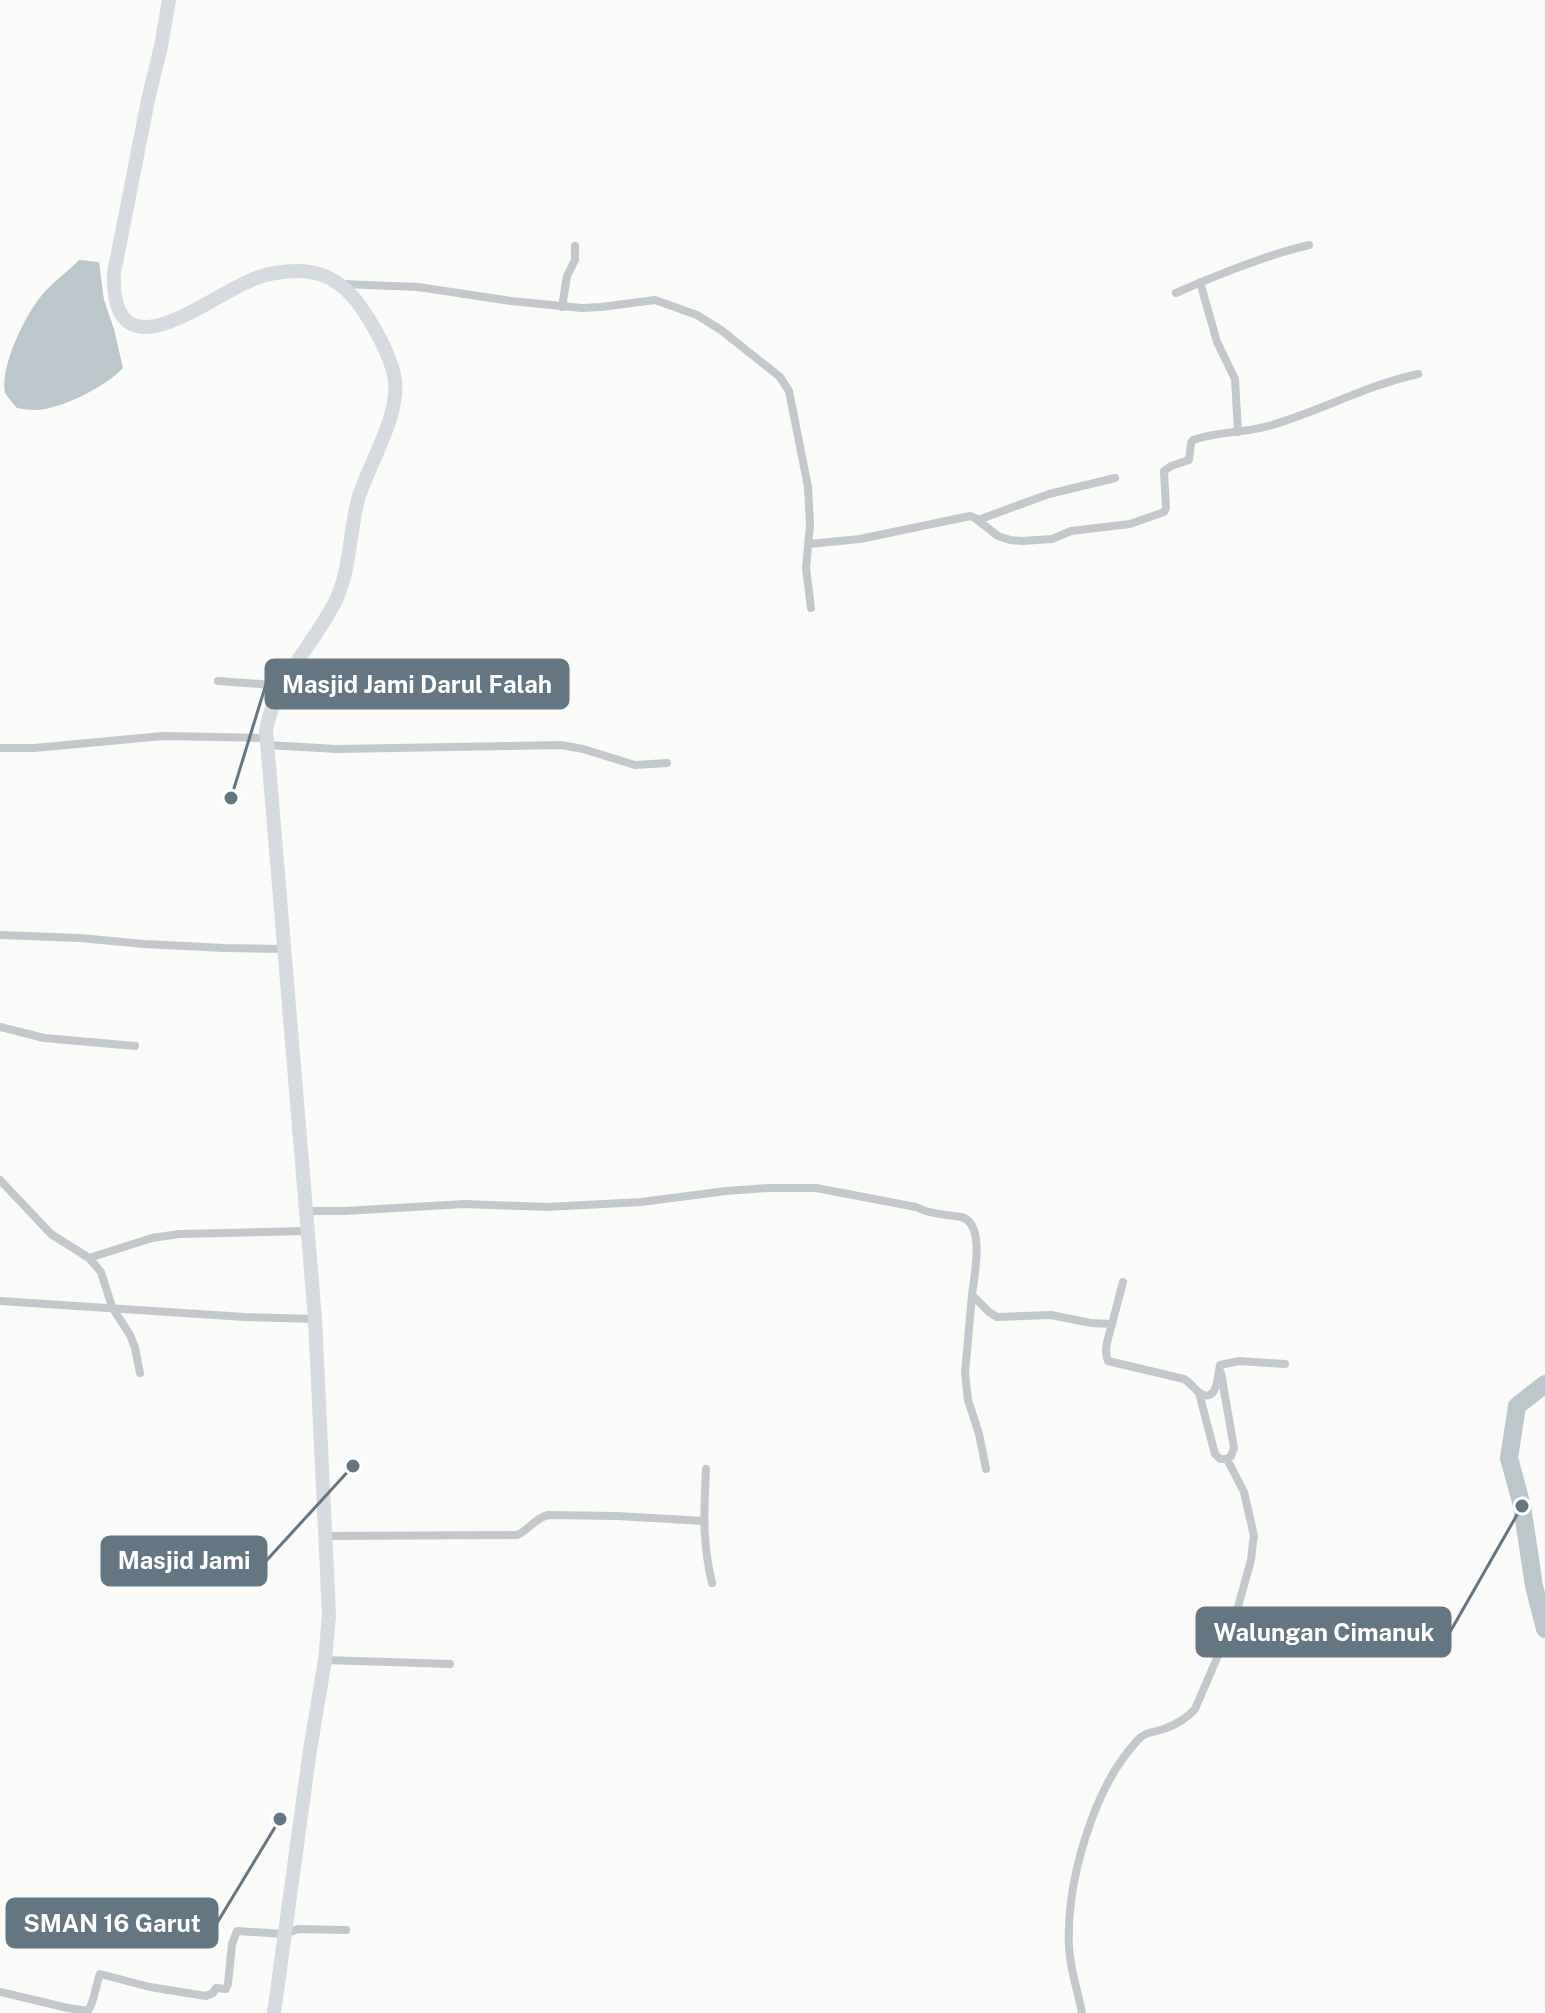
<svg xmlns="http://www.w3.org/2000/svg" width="1545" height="2013" font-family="'Public Sans',sans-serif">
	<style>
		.water { fill: #bbc7cb }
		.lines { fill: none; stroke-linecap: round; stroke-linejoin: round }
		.river { stroke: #bbc7cb; stroke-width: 18 }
		.minor { stroke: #c3c8cc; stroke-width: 8 }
		.primary { stroke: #d6dbdf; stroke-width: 14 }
		.leader { fill: none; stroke: #657683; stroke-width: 3 }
		.callout-dot { fill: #657683; stroke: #fff; stroke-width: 3 }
		.callout { fill: #657683; stroke: #657683; stroke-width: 3 }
		.callout-label { font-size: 24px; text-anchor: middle; font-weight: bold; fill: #fff }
	</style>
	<rect width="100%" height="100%" fill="#fafaf8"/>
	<path class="water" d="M79 260 99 262 104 300 114 329 123 368C108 385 60 410 36 410 30 410 23 409 17 408 13 403 8 398 5 393 0 366 25 315 42 295 53 282 67 272 79 260Z"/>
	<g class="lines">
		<polyline class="river" points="1545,1384 1517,1406 1509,1458 1522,1506 1534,1586 1545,1629"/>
		<g class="minor">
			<polyline points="1200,282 1217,342 1235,379 1238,432"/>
			<polyline points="342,284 418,287 511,301 582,308 601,307 655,300 697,315 721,330 780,377 789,391 808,487 810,524 806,568 811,608"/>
			<path d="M1176 293C1219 274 1263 256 1309 245"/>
			<polyline points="562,307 567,276 575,260 575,246"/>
			<polyline points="978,520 1049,494 1115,478"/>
			<path d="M809 544 860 539 970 516 975 518 998 536 1010 540 1022 541 1052 539 1071 531 1130 524 1164 512 1166 508 1164 471 1171 466 1189 460 1191 443 1193 440C1218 431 1246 433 1272 425 1322 410 1368 385 1418 374"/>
			<polyline points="218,681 261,684 280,688"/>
			<polyline points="267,745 337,749 561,745 583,749 635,765 667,763"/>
			<polyline points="0,748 34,748 163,736 266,738"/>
			<polyline points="0,935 80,938 144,944 224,948 284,949"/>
			<polyline points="0,1027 44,1038 135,1046"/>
			<polyline points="0,1180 51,1234 89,1258 101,1272 112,1307 130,1335 135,1348 140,1373"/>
			<path d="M306 1211H344L465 1204 547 1207 641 1202 726 1191 769 1188H816L916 1207C932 1215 944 1214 961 1217 986 1223 974 1276 972 1295L989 1312 997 1317 1051 1315 1091 1323 1112 1324C1109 1336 1103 1349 1108 1361L1184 1379C1191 1383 1194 1389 1200 1393 1217 1404 1218 1376 1220 1365L1239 1361 1285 1364"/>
			<polyline points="89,1258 152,1238 179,1234 307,1231"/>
			<polyline points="972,1295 965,1373 968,1400 979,1434 986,1469"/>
			<polyline points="0,1301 245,1317 315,1319"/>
			<polyline points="1112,1324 1123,1282"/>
			<polyline points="1199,1393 1215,1454 1220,1459 1227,1459 1231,1456 1234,1448 1221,1373"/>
			<path d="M706 1469C704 1510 702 1542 712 1583"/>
			<path d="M327 1536 517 1535C529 1530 535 1518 548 1515L617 1516 704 1521"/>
			<polyline points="325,1660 450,1664"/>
			<path d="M0 1992 68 2008 88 2011C94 2003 96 1984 100 1974L150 1987 206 1996 213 1993 216 1988 226 1989 228 1984 232 1944 237 1931 285 1934 298 1929 346 1930"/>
			<path d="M1082 2013C1078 1991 1070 1969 1069 1947 1066 1883 1093 1788 1137 1741 1144 1732 1154 1732 1164 1729 1175 1725 1187 1718 1195 1709L1236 1614 1251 1560 1253 1542 1254 1536 1244 1492 1227 1459"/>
		</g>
		<path class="primary" d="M169 0 161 46 148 100 114 273C111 371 192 310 235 288 248 281 260 275 275 273 314 266 340 276 363 310 376 330 392 357 395 381 399 417 370 462 359 496 349 531 351 570 335 602 312 647 276 679 266 730L315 1319 329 1615 325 1660 310 1750 274 2013"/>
	</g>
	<path class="leader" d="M231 798L266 684M353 1466L266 1561M1522 1506L1450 1632M280 1819L217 1923"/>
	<g class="callout-dot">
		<circle cx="231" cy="798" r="8"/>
		<circle cx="353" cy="1466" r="8"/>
		<circle cx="1522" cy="1506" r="8"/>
		<circle cx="280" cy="1819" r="8"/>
	</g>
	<g class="callout">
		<rect x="266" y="660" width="302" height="48" rx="8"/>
		<rect x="102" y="1537" width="164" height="48" rx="8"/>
		<rect x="1197" y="1608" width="253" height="48" rx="8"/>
		<rect x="7" y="1899" width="210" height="48" rx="8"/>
	</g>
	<g class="callout-label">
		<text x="417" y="693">Masjid Jami Darul Falah</text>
		<text x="184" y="1569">Masjid Jami</text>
		<text x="1324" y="1641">Walungan Cimanuk</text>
		<text x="112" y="1932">SMAN 16 Garut</text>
	</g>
</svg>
